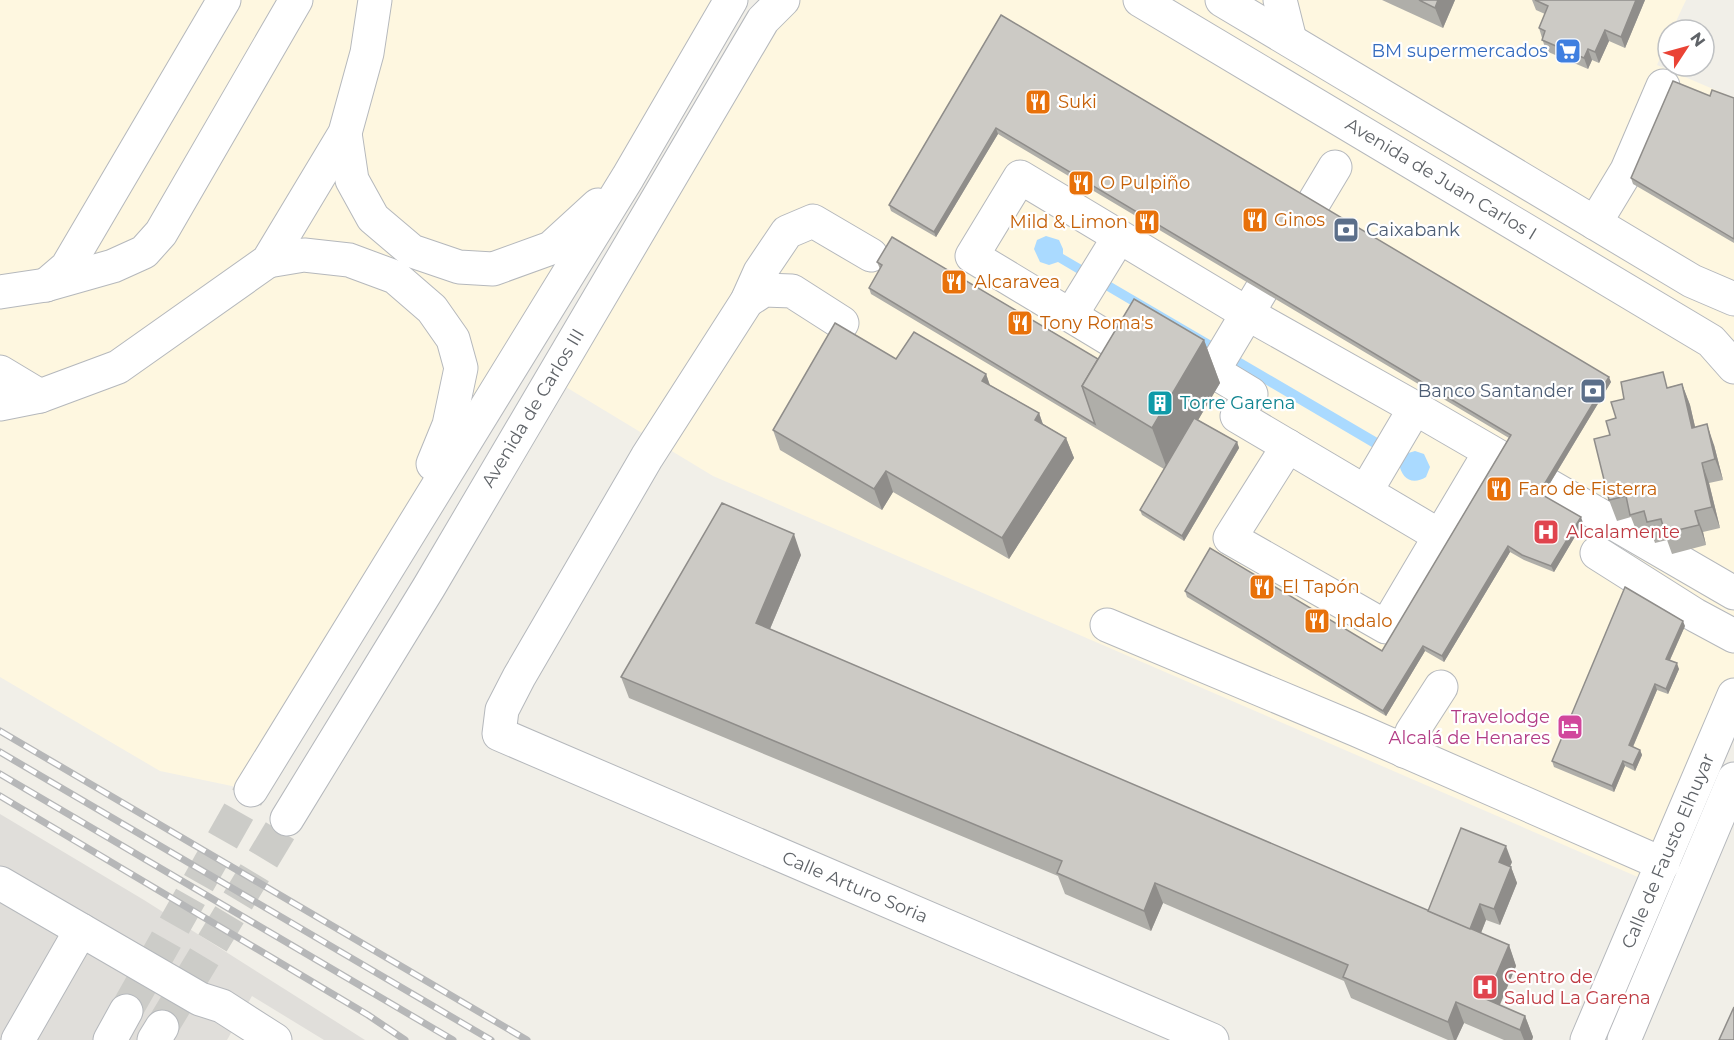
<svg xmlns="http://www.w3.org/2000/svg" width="1734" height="1040" font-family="Montserrat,sans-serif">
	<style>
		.commercial { fill: #fef7e0 }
		.industrial { fill: #e0deda }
		.water { fill: #aadaff }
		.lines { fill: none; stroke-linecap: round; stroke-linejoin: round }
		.minor-tunnel { stroke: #ccccc8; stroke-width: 33; stroke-dasharray: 33 16; stroke-linecap: butt }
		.minor-casing { stroke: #b5b8bc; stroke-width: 35 }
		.minor { stroke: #fff; stroke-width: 33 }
		.rail-casing { stroke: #b6b7b8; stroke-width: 7 }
		.rail { stroke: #fff; stroke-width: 4.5; stroke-dasharray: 14; stroke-linecap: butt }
		.wall { fill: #afaea9 }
		.shaded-wall { fill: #8f8d8a }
		.building { fill: #cccac5; stroke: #8f8d8a; stroke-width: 1.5 }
		.labels { text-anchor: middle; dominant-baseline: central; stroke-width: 4.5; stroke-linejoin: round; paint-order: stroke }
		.shop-label { font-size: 18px; fill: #366cbe; stroke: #fff; text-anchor: end }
		.food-label { font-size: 18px; fill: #c56008; stroke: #fff; text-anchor: start }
		.street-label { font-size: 18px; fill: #5f6368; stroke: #fff }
		.service-label { font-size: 18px; fill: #4e5e75; stroke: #fff; text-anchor: start }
		.culture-label { font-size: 18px; fill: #0d838f; stroke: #fff; text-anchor: start }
		.health-label { font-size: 18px; fill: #be3a42; stroke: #fff; text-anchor: start }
		.hotel-label { font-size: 18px; fill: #b23c85; stroke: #fff; text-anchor: end }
	</style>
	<rect width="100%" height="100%" fill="#f1efe8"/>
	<g class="commercial">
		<polygon points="0,0 731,0 251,790 160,771 0,677"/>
		<polygon points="783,0 1686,0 1672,30 1668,30 1668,39 1657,65 1734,98 1734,695 1654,884 713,476 551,378"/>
	</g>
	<polygon class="industrial" points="0,814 144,900 365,1040 324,1040 252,996 227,1040 0,1040"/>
	<path class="water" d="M1046 236 1059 240 1063 249V254L1405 454 1415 451 1424 454 1430 467 1426 477C1412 486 1401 478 1399 463L1058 262 1049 265 1040 262 1034 249 1037 240Z"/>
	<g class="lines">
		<g class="minor-tunnel">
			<polyline points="126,1011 251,790"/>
			<polyline points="162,1027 287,819"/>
		</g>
		<g class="minor-casing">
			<g id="minor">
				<polyline points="1140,0 1711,341 1734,367"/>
				<polyline points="1222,0 1692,281 1734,299"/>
				<polyline points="1280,0 1290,40"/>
				<polyline points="345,133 352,180 373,218 412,251 459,267 493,269 551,248 598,205"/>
				<polyline points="1595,223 1627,170 1663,86"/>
				<polyline points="871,255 813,221 787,232 760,272 747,301 647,457 519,677 502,710 499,734 1212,1040"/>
				<polyline points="268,261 304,255 349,260 395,277 432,309 453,339 461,368 449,425 433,464"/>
				<polyline points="46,285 67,267 224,0"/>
				<polyline points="0,292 46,285 113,266 144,252 161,233 296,0"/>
				<polyline points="747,301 764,290 792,291 842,323"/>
				<polyline points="1071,315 1119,237"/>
				<polyline points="1213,371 1335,167"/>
				<polyline points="0,372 40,396"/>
				<polyline points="0,404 40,396 118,367 268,261 345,133 367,53 375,0"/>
				<polyline points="1288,446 1230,538 1386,627 1440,536"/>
				<polyline points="1490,452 1440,536 1237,416 1251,394 1140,327 1126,349 972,256 1020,177 1248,314 1415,408 1734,593"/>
				<polyline points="1366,491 1415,408"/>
				<polyline points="1597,553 1695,615 1734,636"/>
				<polyline points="1107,625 1357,730 1663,864"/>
				<polyline points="1404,751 1412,732 1441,687"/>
				<polyline points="251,790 628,177 731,0"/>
				<polyline points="287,819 429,587 763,20 783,0"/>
				<polyline points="0,883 81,930"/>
				<polyline points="18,1040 81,930 200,999 222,1006 275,1040"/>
				<polyline points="110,1040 126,1011"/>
				<polyline points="154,1040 162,1027"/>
				<polyline points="1587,1040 1734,695"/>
				<polyline points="1624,1040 1734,779"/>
			</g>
		</g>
		<use href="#minor" class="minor"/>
		<g class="rail-casing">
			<g id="rail">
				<polyline points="0,731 527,1040"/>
				<polyline points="0,752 491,1040"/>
				<polyline points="0,774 453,1040"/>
				<polyline points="0,796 368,1015 405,1040"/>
			</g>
		</g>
		<use href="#rail" class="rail"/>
	</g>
	<g class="wall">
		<polygon points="1382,0 1455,0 1443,28"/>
		<polygon points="1532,0 1645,0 1625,48 1609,41 1599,63 1592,60 1588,69 1546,51 1539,28 1545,14 1536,10"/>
		<polygon points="1001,15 1611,382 1543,495 1583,523 1554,572 1524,560 1510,552 1444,662 1425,651 1386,716 1187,597 1185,591 1382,651 1509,438 998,134 936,237 891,211 889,205"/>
		<polygon points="1710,96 1734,98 1734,243 1633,184 1631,178"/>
		<polygon points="877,262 1098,359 1204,340 1220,383 1198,420 1237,442 1239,448 1184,541 1142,515 1140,510 1164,469 871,294 869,288 880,269"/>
		<polygon points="986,374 990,385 1039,413 1043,424 1066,438 1074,458 1009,559 893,492 882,510 780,450 773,430"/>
		<polygon points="1682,384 1690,405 1695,427 1714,445 1723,480 1709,483 1720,528 1703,532 1706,545 1672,554 1667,540 1655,543 1651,532 1638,535 1631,517 1617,521 1609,500 1610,435 1616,418 1669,387"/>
		<polygon points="801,555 770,629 1428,911 1512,862 1510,866 1511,867 1517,883 1500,925 1486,920 1481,933 1509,945 1516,966 1500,1005 1525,1016 1533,1037 1532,1040 1504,1040 1464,1023 1456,1040 1448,1040 1351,998 1344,981 1163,903 1151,931 1065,894 1058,876 629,698 621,677"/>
		<polygon points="1685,626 1670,660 1679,669 1668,694 1657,690 1633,747 1640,750 1642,755 1635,771 1625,766 1614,792 1554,767 1552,761"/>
	</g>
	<g class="shaded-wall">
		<polygon points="1438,0 1455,0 1443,28 1435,8"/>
		<polygon points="1636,0 1645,0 1625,48 1621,37"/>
		<polygon points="1605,30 1609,41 1599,63 1595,52"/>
		<polygon points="1588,49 1592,60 1588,69 1584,58"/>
		<polygon points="996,128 998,134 936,237 934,232"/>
		<polygon points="1204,340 1220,383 1168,471 1152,428"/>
		<polygon points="986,374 993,395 982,381"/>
		<polygon points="1609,377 1611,382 1541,498 1539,493"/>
		<polygon points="1682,384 1690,405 1700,448 1692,428"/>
		<polygon points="1039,413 1046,434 1035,420"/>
		<polygon points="1707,424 1714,445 1723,480 1715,459"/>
		<polygon points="1066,438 1074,458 1009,559 1002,538"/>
		<polygon points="1237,442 1239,448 1184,541 1182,536"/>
		<polygon points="1702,463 1709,483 1720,528 1712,507"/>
		<polygon points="886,471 893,492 882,510 874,489"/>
		<polygon points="1695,511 1703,532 1706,545 1699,525"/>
		<polygon points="1581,517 1583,523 1554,572 1551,566"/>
		<polygon points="794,534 801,555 764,643 756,623"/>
		<polygon points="1508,546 1510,552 1444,662 1442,656"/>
		<polygon points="1683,621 1685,626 1668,664 1666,659"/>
		<polygon points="1423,646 1425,651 1386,716 1383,711"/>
		<polygon points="1677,663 1679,669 1668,694 1666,689"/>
		<polygon points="1655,684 1657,690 1631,751 1629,745"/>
		<polygon points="1640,750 1642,755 1635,771 1633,765"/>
		<polygon points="1623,761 1625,766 1614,792 1612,786"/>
		<polygon points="1506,846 1512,862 1505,878 1499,862"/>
		<polygon points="1511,867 1517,883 1500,925 1494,909"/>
		<polygon points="1155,883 1163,903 1151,931 1144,911"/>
		<polygon points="1480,904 1486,920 1475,948 1469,932"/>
		<polygon points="1509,945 1516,966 1494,1018 1486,999"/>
		<polygon points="1456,1002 1464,1023 1456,1040 1454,1040 1448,1022"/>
		<polygon points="1525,1016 1533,1037 1532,1040 1524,1040 1520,1030"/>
	</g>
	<g class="building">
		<polygon points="1419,0 1438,0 1435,8"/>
		<polygon points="1535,0 1636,0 1621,37 1605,30 1595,52 1588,49 1584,58 1542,40 1545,31 1539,28 1548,6"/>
		<polygon points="1001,15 1609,377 1539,493 1581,517 1551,566 1522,555 1508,546 1442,656 1423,646 1383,711 1185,591 1210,548 1382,651 1511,435 996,128 934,232 889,205"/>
		<polygon points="1673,81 1710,96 1712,90 1734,98 1734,239 1631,178"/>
		<polygon points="892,237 1098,359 1082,386 1095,424 869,288 882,265 877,262"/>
		<polygon points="1134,299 1204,340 1152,428 1082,386"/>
		<polygon points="835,323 896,359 914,332 986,374 982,381 1039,413 1035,420 1066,438 1002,538 886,471 874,489 773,430"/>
		<polygon points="1663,372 1667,388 1682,384 1692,428 1707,424 1715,459 1702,463 1712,507 1695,511 1699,525 1665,533 1661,519 1647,522 1644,511 1630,515 1626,496 1609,500 1594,439 1610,435 1606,421 1616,418 1611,402 1624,399 1621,382"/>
		<polygon points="1194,418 1237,442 1182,536 1140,510"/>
		<polygon points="722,503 794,534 756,623 1509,945 1486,999 1525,1016 1520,1030 1456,1002 1448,1022 1343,977 1348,965 1155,883 1144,911 1057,873 1062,861 621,677"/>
		<polygon points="1625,587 1683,621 1666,659 1677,663 1666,689 1655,684 1629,745 1640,750 1633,765 1623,761 1612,786 1552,761"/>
		<polygon points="1461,828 1506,846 1499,862 1511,867 1494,909 1480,904 1470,929 1428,911"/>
		<polygon points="1734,1007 1734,1040 1719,1040"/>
	</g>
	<defs>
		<g id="supermarket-square" transform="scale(1.35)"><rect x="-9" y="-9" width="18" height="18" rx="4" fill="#3f7fe0" stroke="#fff"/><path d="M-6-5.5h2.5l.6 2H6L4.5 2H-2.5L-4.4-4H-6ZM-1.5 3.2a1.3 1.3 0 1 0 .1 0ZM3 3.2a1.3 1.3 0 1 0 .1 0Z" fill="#fff"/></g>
		<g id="restaurant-square" transform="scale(1.35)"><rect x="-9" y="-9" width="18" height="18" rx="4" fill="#e8710a" stroke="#fff"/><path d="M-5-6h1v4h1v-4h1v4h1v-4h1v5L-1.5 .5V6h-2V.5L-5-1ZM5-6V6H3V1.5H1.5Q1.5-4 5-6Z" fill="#fff"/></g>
		<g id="bank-square" transform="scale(1.35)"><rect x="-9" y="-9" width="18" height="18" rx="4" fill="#5c6f8a" stroke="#fff"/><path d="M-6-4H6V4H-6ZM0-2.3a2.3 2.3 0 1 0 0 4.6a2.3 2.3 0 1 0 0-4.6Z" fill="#fff"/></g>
		<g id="building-square" transform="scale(1.35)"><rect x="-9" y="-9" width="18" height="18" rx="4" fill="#0f9aa8" stroke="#fff"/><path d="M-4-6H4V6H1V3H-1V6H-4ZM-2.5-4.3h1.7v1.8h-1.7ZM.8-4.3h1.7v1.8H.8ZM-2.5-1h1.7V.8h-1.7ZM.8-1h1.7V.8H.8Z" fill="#fff"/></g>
		<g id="hospital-square" transform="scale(1.35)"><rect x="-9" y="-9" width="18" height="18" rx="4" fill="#e0444e" stroke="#fff"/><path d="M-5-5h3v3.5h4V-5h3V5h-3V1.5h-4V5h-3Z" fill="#fff"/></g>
		<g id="hotel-square" transform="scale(1.35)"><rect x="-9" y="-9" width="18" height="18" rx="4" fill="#d1479c" stroke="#fff"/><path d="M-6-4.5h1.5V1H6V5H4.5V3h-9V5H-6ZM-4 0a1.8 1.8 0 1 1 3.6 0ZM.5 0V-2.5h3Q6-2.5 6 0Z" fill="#fff"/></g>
	</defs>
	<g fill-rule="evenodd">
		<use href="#supermarket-square" x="1568" y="51"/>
		<use href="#restaurant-square" x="1038" y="102"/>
		<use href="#restaurant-square" x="1081" y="183"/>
		<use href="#restaurant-square" x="1255" y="220"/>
		<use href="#restaurant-square" x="1147" y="222"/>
		<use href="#bank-square" x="1346" y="230"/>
		<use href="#restaurant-square" x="954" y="282"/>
		<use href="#restaurant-square" x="1020" y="323"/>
		<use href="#bank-square" x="1593" y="391"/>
		<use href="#building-square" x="1160" y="403"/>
		<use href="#restaurant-square" x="1499" y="489"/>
		<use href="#hospital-square" x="1546" y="532"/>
		<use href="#restaurant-square" x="1262" y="587"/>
		<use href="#restaurant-square" x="1317" y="621"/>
		<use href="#hotel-square" x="1570" y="727"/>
		<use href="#hospital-square" x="1485" y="987"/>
	</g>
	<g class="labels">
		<g class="shop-label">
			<text x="1548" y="51">BM supermercados</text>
		</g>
		<g class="food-label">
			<text x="1058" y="102">Suki</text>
			<text x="1100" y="183">O Pulpiño</text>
			<text x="1274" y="220">Ginos</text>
			<text x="1128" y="222" text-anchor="end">Mild &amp; Limon</text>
			<text x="974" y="282">Alcaravea</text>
			<text x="1040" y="323">Tony Roma's</text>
			<text x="1518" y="489">Faro de Fisterra</text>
			<text x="1282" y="587">El Tapón</text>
			<text x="1336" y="621">Indalo</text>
		</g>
		<g class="street-label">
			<text transform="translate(1441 179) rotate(31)">Avenida de Juan Carlos I</text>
			<text transform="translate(533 408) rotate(-59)">Avenida de Carlos III</text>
			<text transform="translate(1668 851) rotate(-67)">Calle de Fausto Elhuyar</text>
			<text transform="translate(855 887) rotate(23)">Calle Arturo Soria</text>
		</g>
		<g class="service-label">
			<text x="1366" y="230">Caixabank</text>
			<text x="1574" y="391" text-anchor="end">Banco Santander</text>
		</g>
		<g class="culture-label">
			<text x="1180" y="403">Torre Garena</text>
		</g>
		<g class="health-label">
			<text x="1566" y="532">Alcalamente</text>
			<text x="1504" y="977">Centro de<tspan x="1504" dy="21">Salud La Garena</tspan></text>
		</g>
		<g class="hotel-label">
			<text x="1550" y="717">Travelodge<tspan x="1550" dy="21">Alcalá de Henares</tspan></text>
		</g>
	</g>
	<g transform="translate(1686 48) rotate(54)"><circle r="28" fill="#ffffff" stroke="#bfc1c3" stroke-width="1.5"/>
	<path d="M0-4.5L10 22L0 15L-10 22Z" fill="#ea4335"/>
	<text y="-9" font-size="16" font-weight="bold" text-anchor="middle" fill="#5f6368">N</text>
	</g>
</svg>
